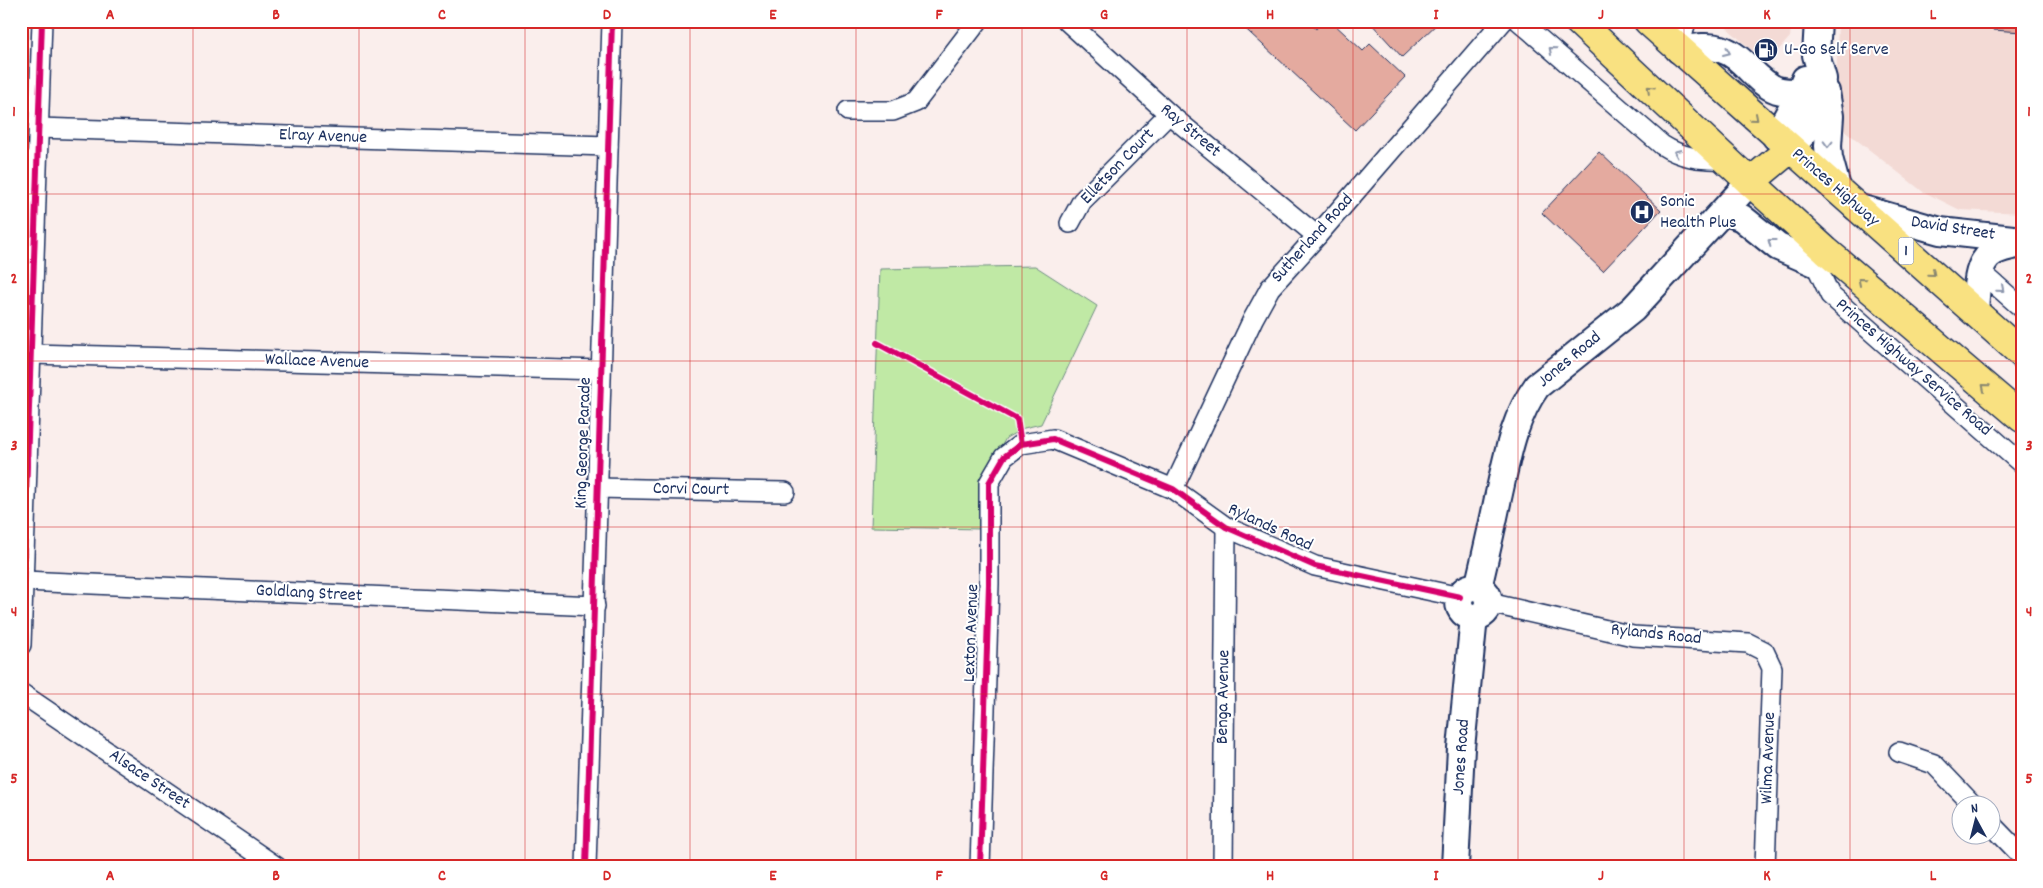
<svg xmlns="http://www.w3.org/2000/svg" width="2043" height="888" font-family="Dekko,sans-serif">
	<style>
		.built { fill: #f3dad5 }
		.green { fill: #c0e9a5; stroke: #6e8c82 }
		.building { fill: #e4aa9f; stroke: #1b2f5e }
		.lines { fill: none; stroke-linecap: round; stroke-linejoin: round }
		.street-casing { stroke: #1b2f5e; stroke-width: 22 }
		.secondary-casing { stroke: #1b2f5e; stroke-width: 30 }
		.highway-casing { stroke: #1b2f5e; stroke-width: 31 }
		.street { stroke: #fff; stroke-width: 19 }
		.secondary { stroke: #fff; stroke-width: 26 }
		.highway { stroke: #f9e181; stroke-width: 28 }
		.cycleway-casing { stroke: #fff; stroke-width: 9 }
		.cycleway { stroke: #d6006c; stroke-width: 6 }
		.oneway { stroke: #8d97ae }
		.oneway2 { stroke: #8a8870 }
		.grid { fill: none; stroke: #d62828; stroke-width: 1; stroke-opacity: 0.55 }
		.labels { text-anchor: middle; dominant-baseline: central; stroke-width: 4; stroke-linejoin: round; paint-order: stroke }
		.shield { fill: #fff; stroke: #5f6d8e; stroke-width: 1 }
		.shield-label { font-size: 16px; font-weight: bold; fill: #1b2f5e }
		.poi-label { font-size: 18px; fill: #1b2f5e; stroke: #fff; text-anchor: start }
		.street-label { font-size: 18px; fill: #1b2f5e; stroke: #fff }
		.neatline { fill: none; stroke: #d62828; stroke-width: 2 }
		.grid-label { font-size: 16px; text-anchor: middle; font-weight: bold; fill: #d62828 }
	</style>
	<rect width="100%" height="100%" fill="#faeeec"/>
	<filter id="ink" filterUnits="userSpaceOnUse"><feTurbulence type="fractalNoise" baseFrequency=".02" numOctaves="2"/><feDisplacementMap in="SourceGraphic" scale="10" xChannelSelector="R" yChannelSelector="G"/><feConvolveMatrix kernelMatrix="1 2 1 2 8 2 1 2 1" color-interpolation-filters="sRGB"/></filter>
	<g filter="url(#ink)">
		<g class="built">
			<polygon points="1719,21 1792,21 1790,37 1767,63"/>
			<polygon points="1838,21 2022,21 2022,213 1960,210 1922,191 1835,123"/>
		</g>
		<polygon class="green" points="1035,266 1097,306 1041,424 1024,428 1006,438 985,475 982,529 871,527 880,269"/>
		<g class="building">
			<polygon points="1237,21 1308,21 1316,29 1323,21 1331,21 1363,51 1370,44 1405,77 1355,130"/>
			<polygon points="1369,21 1440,21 1402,57"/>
			<polygon points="1993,21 2022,21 2022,32 1993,30"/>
			<polygon points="1599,152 1661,210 1603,271 1542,213"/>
		</g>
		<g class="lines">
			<g class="street-casing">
				<g id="street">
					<polyline points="1067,21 1169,114 1317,236"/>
					<path d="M1519 21 1662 145C1682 158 1701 160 1725 159"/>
					<polyline points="1679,50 1686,21"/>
					<polyline points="848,111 893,111 916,102 978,21"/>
					<polyline points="38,128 608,146"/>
					<polyline points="1070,223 1082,201 1169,114"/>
					<polyline points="1815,263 1830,295 2022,464"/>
					<polyline points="1980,271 2022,308"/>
					<polyline points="32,354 601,370"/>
					<polyline points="597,488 785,492"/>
					<polyline points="1173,489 1253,319 1270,288 1317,236 1503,21"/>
					<polyline points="24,581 595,606"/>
					<polyline points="1489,603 1633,636 1748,643 1764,651 1772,668 1765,867"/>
					<polyline points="21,645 42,21"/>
					<polyline points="21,693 277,867"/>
					<polyline points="1899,752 1934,764 1974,806"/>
					<polyline points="1990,823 2022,856"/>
					<polyline points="586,867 612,21"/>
					<polyline points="980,867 989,584 989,483 1004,457 1021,444 1053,439 1173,489 1226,527 1315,566 1460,597"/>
					<polyline points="1223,867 1226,527"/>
				</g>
			</g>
			<g class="secondary-casing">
				<g id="secondary">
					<path d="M1679 50C1693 48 1707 45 1721 49 1744 56 1755 82 1777 90 1784 92 1792 92 1800 92"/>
					<polyline points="1826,92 1830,116 1828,146 1829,158 1838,191"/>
					<polyline points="1776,137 1794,104 1805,79"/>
					<polyline points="1790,149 1807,129 1820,102 1823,79 1816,55 1818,21"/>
					<polyline points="1856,207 1940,231 2022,240"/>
					<polyline points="1724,211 1742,218 1778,247 1815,263 1826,251"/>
					<path d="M1975 311C1977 292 1975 262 1994 252 2003 247 2013 246 2022 244"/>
					<circle cx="1474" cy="602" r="15"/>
					<path d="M1478 588C1485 558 1492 528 1498 498 1507 458 1513 419 1537 386L1633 309 1750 182"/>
					<polyline points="1455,867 1461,748 1474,617"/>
				</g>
			</g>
			<g class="highway-casing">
				<g id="highway">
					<polyline points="1578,21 1750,182 1826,251 2022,418"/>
					<polyline points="1648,21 2022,354"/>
					<polyline points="1750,182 1790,149"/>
				</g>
			</g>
			<use href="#street" class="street"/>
			<use href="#secondary" class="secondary"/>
			<use href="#highway" class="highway"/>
			<g class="cycleway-casing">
				<g id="cycleway">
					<polyline points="877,343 1017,419 1021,444"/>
					<polyline points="21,645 42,21"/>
					<polyline points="586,867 612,21"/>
					<polyline points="980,867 989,584 989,483 1004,457 1021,444 1053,439 1173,489 1226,527 1315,566 1460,597"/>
				</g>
			</g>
			<use href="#cycleway" class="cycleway"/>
		</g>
		<defs><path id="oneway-chevron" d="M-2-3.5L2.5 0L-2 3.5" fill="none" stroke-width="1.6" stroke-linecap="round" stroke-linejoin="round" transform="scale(1.25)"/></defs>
		<g class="oneway">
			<use href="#oneway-chevron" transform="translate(1552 50) rotate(-139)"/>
			<use href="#oneway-chevron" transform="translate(1727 52) rotate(24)"/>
			<use href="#oneway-chevron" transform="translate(1828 144) rotate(91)"/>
			<use href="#oneway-chevron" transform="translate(1677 153) rotate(-156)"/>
			<use href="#oneway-chevron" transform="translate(1771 242) rotate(-143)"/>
			<use href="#oneway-chevron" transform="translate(2001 289) rotate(41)"/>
		</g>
		<g class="oneway2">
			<use href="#oneway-chevron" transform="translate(1650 89) rotate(-137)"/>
			<use href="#oneway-chevron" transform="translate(1755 118) rotate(41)"/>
			<use href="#oneway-chevron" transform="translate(1932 273) rotate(41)"/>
			<use href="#oneway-chevron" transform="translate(1861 281) rotate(-139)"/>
			<use href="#oneway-chevron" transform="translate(1985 387) rotate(-140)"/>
		</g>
	</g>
	<path class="grid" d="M193 21V867M359 21V867M525 21V867M690 21V867M856 21V867M1022 21V867M1187 21V867M1353 21V867M1518 21V867M1684 21V867M1850 21V867M21 194H2022M21 361H2022M21 527H2022M21 694H2022"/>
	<defs>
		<g id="fuel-disc" transform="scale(1.25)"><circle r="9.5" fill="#1b2f5e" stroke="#fff"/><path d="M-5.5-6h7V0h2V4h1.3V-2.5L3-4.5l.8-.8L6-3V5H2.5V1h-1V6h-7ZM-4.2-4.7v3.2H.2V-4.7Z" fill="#fff"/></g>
		<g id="hospital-disc" transform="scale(1.25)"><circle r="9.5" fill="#1b2f5e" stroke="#fff"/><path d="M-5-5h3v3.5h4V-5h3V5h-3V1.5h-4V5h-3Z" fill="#fff"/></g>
	</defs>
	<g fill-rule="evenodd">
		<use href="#fuel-disc" x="1766" y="50"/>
		<use href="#hospital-disc" x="1642" y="212"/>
	</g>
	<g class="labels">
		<rect class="shield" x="1898.5" y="237.5" width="15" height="27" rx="4"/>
		<g class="shield-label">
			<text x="1906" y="251">1</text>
		</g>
		<g class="poi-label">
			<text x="1784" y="50">U-Go Self Serve</text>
			<text x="1660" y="202">Sonic<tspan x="1660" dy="21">Health Plus</tspan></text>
		</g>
		<g class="street-label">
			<text transform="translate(1190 131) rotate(40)">Ray Street</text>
			<text transform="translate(323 137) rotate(2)">Elray Avenue</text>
			<text transform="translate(1118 167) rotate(-46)">Elletson Court</text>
			<text transform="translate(1835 188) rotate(41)">Princes Highway</text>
			<text transform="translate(1953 229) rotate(9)">David Street</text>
			<text transform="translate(1313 239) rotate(-48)">Sutherland Road</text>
			<text transform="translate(1570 360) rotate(-40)">Jones Road</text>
			<text transform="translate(317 362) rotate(2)">Wallace Avenue</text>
			<text transform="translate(1913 368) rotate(41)">Princes Highway Service Road</text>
			<text transform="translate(584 443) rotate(-88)">King George Parade</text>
			<text transform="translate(691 490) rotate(1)">Corvi Court</text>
			<text transform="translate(1270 528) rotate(25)">Rylands Road</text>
			<text transform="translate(309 594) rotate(3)">Goldlang Street</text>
			<text transform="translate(972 633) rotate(-88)">Lexton Avenue</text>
			<text transform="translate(1656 635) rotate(6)">Rylands Road</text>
			<text transform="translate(1224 697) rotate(-89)">Benga Avenue</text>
			<text transform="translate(1462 757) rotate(-86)">Jones Road</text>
			<text transform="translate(1769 758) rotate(-88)">Wilma Avenue</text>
			<text transform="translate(149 780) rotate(34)">Alsace Street</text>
		</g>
	</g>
	<rect width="2043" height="888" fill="none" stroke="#fff" stroke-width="55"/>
	<g transform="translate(1976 820) rotate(353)"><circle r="24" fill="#ffffff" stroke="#a4acbf"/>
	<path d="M0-4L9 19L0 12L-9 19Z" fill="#1b2f5e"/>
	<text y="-8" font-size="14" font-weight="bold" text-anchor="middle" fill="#1b2f5e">N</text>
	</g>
	<rect x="28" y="28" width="1988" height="832" class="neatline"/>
	<g class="grid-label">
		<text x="110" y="19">A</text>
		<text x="276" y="19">B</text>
		<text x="442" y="19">C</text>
		<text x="607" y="19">D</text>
		<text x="773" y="19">E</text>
		<text x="939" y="19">F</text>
		<text x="1104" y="19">G</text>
		<text x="1270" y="19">H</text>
		<text x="1436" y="19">I</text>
		<text x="1601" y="19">J</text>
		<text x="1767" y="19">K</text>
		<text x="1933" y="19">L</text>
		<text x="14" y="116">1</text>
		<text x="2029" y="116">1</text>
		<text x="14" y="283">2</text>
		<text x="2029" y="283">2</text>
		<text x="14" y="450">3</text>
		<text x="2029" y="450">3</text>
		<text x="14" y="616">4</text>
		<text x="2029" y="616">4</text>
		<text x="14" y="783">5</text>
		<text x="2029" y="783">5</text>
		<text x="110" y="880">A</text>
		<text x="276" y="880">B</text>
		<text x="442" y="880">C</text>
		<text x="607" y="880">D</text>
		<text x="773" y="880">E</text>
		<text x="939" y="880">F</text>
		<text x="1104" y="880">G</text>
		<text x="1270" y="880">H</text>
		<text x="1436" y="880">I</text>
		<text x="1601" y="880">J</text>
		<text x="1767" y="880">K</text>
		<text x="1933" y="880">L</text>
	</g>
</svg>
